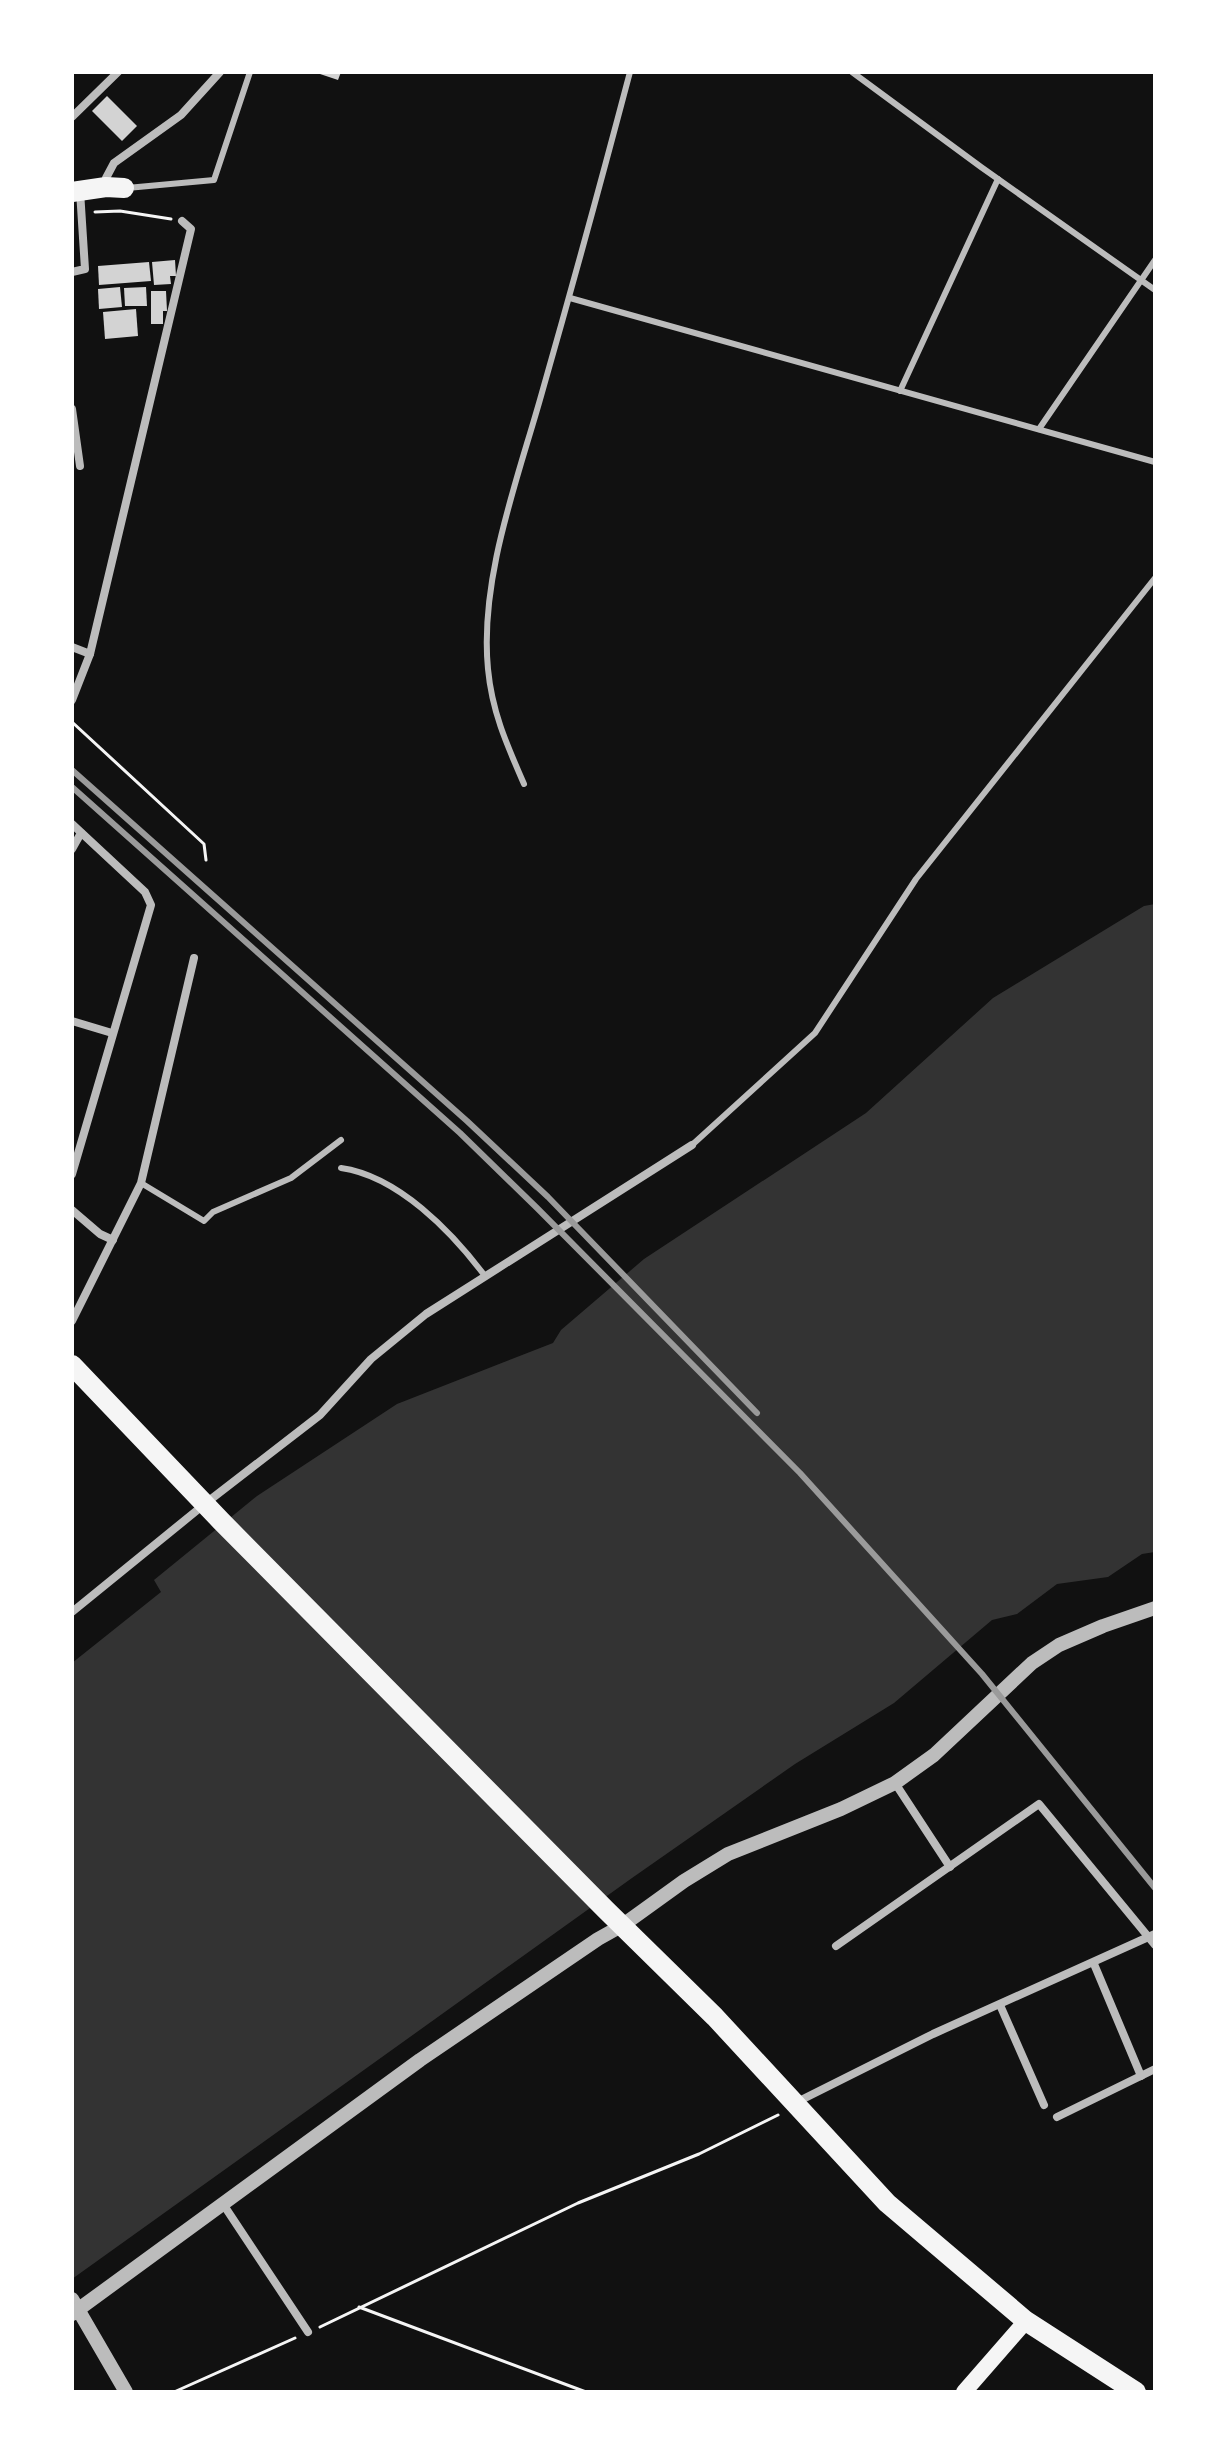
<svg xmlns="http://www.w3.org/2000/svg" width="1227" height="2464" font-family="Quicksand,sans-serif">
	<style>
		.water { fill: #333 }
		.building { fill: #d3d3d3 }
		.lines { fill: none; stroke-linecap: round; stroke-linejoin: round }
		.path { stroke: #f5f5f5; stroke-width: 3 }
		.service { stroke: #bcbcbc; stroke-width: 6 }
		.minor { stroke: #bcbcbc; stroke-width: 8 }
		.tertiary { stroke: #bcbcbc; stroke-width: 14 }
		.secondary { stroke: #f5f5f5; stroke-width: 16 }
		.trunk { stroke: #f5f5f5; stroke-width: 20 }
		.rail { stroke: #9a9a9a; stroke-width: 6 }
	</style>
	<rect width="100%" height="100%" fill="#111"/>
	<polygon class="water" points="1155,904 1155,1552 1142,1554 1108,1577 1057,1584 1017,1614 992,1620 894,1703 795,1764 632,1878 72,2279 72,1663 161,1592 154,1580 257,1496 397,1404 553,1343 561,1330 644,1259 866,1113 993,998 1144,906"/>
	<g class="building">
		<polygon points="314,72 341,72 338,80"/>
		<polygon points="107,96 137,126 122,141 92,111"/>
		<polygon points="175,260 176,276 170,276 171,284 154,285 152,262"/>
		<polygon points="149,262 151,281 99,285 98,266"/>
		<polygon points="120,287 122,307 99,309 98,289"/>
		<polygon points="146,287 147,306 125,306 124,288"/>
		<polygon points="151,291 166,291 167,311 163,311 163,324 151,324"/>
		<polygon points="136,309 138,336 105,339 103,312"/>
	</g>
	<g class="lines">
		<g class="path">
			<polyline points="95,212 120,211 171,219"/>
			<polyline points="72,722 204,844 206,860"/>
			<polyline points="359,2307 586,2392"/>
			<polyline points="320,2327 578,2203 699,2154 778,2115"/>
			<polyline points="174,2392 295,2338"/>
		</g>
		<g class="service">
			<polyline points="852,72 981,167 1155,290"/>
			<polyline points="127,188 214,180 250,72"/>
			<polyline points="570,298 1155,462"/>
			<polyline points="900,391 998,179"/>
			<polyline points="1039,429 1155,260"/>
			<path d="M524 784C507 745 492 712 488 669 479 578 519 476 543 389 573 284 602 178 630 72"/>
			<polyline points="692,1145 815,1033 916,879 1155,578"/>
			<path d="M341 1168C398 1176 452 1232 485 1276"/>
			<polyline points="141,1183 204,1221 213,1212 291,1178 341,1140"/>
		</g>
		<g class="minor">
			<polyline points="72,117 118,72"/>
			<polyline points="106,187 106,178 114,163 181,115 220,72"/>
			<polyline points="72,272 85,269 80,191"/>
			<polyline points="72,409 80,466"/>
			<polyline points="72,647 90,654 191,229 182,221"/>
			<polyline points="72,700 90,654"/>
			<polyline points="72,824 145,892 151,905 72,1174"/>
			<polyline points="72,849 81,833"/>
			<polyline points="72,1021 112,1033"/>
			<polyline points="72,1210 100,1234 113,1240"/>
			<polyline points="72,1321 141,1183 194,958"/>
			<polyline points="72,1612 206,1503 320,1415 371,1359 426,1314 692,1145"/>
			<polyline points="895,1783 950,1867"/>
			<polyline points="836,1946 1039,1804 1155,1945"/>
			<polyline points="1094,1964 1141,2076"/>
			<polyline points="1000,2005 1044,2105"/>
			<polyline points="797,2102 933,2034 1155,1934"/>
			<polyline points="1057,2117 1155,2069"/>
			<polyline points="223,2204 308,2332"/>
		</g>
		<g class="tertiary">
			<polyline points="72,2299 126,2392"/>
			<polyline points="72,2314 420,2060 598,1939 623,1925 684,1881 728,1854 841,1809 895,1783 934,1755 1032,1663 1059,1645 1103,1626 1155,1608"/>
		</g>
		<polyline class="secondary" points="964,2392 1026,2321"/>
		<g class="trunk">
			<polyline points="72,192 106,187 124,188"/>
			<polyline points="72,1365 221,1521 606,1910 715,2017 887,2203 1026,2321 1136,2392"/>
		</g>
		<g class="rail">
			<polyline points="72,770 467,1121 548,1197 757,1413"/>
			<polyline points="72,787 460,1133 537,1208 800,1473 982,1674 1155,1888"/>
		</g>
	</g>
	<rect width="1227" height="2464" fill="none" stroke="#ffffff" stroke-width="148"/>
</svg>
